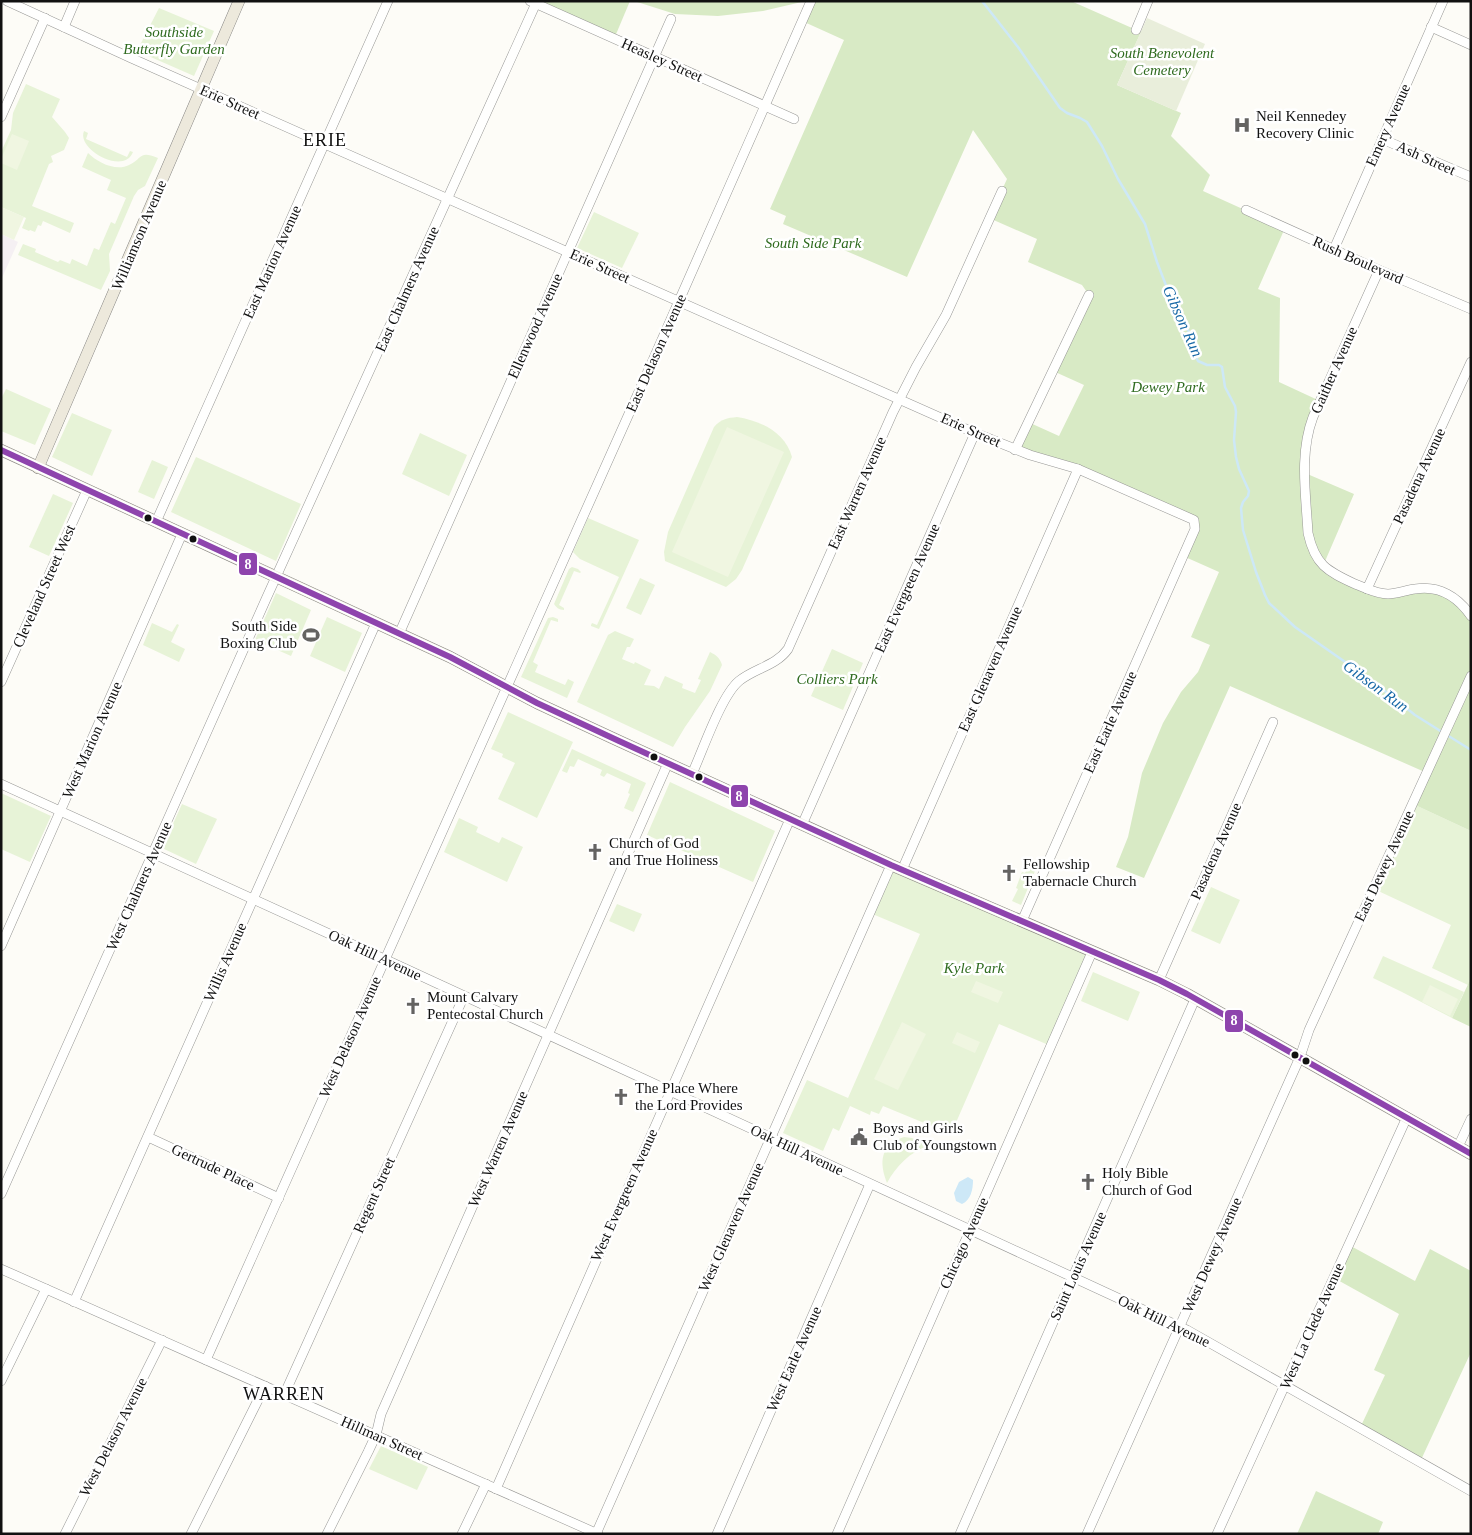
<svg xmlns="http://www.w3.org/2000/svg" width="1472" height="1535" font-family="Georgia,serif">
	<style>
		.industrial { fill: #f5f0f3 }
		.green { fill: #e7f3d7 }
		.forest { fill: #d8eac5 }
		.cemetery { fill: #e9eedb }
		.pitch { fill: #f0f6e1 }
		.water { fill: #cde8f7 }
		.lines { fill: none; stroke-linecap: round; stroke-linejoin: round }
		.stream { stroke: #cde8f7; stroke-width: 2.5 }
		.minor-casing { stroke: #979795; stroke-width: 10 }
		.major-casing { stroke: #858482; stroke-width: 12 }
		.minor { stroke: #fffffe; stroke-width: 9 }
		.major { stroke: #ede9dc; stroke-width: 11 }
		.bus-1-casing { stroke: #fff; stroke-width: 10 }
		.bus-1 { stroke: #8e44ad; stroke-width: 6 }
		.bus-dot { fill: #111; stroke: #fff; stroke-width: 2 }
		.labels { text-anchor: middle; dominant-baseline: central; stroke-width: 5; stroke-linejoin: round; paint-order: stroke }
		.park-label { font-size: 15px; font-style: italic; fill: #2f6b1f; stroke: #fff }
		.street-label { font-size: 15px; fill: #111; stroke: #fff }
		.poi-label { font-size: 15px; fill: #111; stroke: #fff; text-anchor: start }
		.water-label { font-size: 16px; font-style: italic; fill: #1768a6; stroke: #fff }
		.quarter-label { font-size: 18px; letter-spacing: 1px; fill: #111; stroke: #fff }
		.line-badge { stroke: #fff; stroke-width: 2 }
		.badge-label { font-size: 14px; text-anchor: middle; font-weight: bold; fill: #fff }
	</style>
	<rect width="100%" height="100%" fill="#fdfcf7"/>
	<polygon class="industrial" points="1,234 18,242 1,280"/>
	<g class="green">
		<polygon points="159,8 214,31 194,76 137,51"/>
		<polygon points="26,84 60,99 52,117 65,132 69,138 64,150 51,156 53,162 49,164 32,206 74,223 70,233 43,221 41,226 38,225 35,232 30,230 29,231 22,228 26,218 1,207 1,152 11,130 13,113"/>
		<path d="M84 131 88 133 86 139 127 157 130 151 133 152C124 176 76 149 84 131Z"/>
		<path d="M88 153C97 162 116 172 129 165 143 158 139 150 158 158L145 186 138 190 134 196 109 254 110 271 101 290 18 255 23 244 36 249 35 252 58 262 60 260 70 264 72 259 87 266 94 248 99 250 111 222 115 224 126 198 107 190 111 180 82 167Z"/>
		<polygon points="594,212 639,233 622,268 577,248"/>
		<polygon points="6,389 51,409 35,445 1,431 1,399"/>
		<polygon points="72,413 112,430 92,476 52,457"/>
		<path d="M737 417C761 421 785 432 792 457L742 570 736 579 726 587 665 561 664 552 668 532 714 427C721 419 727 418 737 417Z"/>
		<polygon points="420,433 467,455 449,496 402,474"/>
		<polygon points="196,457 301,504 276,561 171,512"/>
		<polygon points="152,460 168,467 154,499 138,492"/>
		<polygon points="53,494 73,503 49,556 29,547"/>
		<polygon points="588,518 639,540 599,629 591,626 591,625 592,623 597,625 619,577 580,559 573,552"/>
		<path d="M572 567 578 569 581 572 580 573 574 571 559 605 564 608V610C559 610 556 607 554 604L569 569Z"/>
		<polygon points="640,578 655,585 641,615 626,608"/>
		<polygon points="276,593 311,610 291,656 255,640"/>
		<polygon points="327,617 362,633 345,672 310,656"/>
		<polygon points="553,617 558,619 558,622 551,620 533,662 538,665 535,672 565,685 568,679 574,682 567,698 521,677 548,618"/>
		<polygon points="152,623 172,632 177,624 179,625 171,642 185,649 179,662 143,645"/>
		<path d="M615 631 634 639 630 647H627L622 659 634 664 635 662 651 670 644 685 654 686 659 689 665 676 683 684 682 688 695 693 701 680 698 679 710 652C716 655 720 658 722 665L710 691 685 727 673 747 577 702 608 635Z"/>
		<polygon points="832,649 863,663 843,710 811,696"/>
		<polygon points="508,712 573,742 537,818 498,799 515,763 502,757 503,754 491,749"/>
		<polygon points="572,749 646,783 633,812 624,808 630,794 628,793 631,784 607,773 604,777 600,775 602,770 578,759 574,767 570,766 567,773 562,771"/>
		<polygon points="670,782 775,831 753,882 647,835"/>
		<polygon points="1,793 51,816 30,862 1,849"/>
		<polygon points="182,804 217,819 196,864 162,848"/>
		<polygon points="1413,804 1471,831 1471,978 1468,985 1432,968 1451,925 1374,889"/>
		<polygon points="459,818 478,827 476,832 499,843 502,837 523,847 507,882 444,852"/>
		<polygon points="891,865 1092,952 1051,1046 999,1024 951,1134 883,1106 879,1114 871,1111 870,1115 850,1106 839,1131 833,1128 823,1151 783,1133 807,1080 848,1098 920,934 870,913"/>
		<polygon points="1028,867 1035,871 1021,905 1012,901 1018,889 1016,888 1022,872 1025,873"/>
		<polygon points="1211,887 1240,900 1220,944 1191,931"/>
		<polygon points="617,904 642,914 634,932 609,921"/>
		<polygon points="1383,956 1464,992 1452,1018 1402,992 1373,978"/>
		<polygon points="1093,972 1140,992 1128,1021 1081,1001"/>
		<path d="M904 1137 912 1138 928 1146C910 1152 896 1166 887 1183 879 1162 880 1145 904 1137Z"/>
		<polygon points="381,1446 428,1467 417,1490 369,1469"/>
	</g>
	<g class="forest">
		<polygon points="530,1 630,1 614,39"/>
		<polygon points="634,1 806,1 763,11 718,16 675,14"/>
		<polygon points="811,1 1071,1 1141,32 1117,85 1181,113 1171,136 1210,175 1203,191 1285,228 1258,289 1280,298 1279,382 1320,401 1313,417 1305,473 1354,494 1323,566 1377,593 1442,591 1471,616 1471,831 1413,804 1427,773 1230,686 1144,878 1116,867 1128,837 1142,773 1163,723 1181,692 1198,672 1210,645 1191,637 1219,572 1183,556 1195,523 1078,469 1015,450 1028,422 1059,436 1084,385 1053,371 1089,295 1082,285 1028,262 1037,239 989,218 1007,179 973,130 907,277 783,224 786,216 770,209 844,40 802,21"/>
		<polygon points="1471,978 1471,1027 1452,1018"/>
		<polygon points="1349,1245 1415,1281 1430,1249 1471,1271 1471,1352 1420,1462 1360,1428 1385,1375 1374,1370 1399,1314 1334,1278"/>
		<polygon points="1316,1491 1383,1522 1378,1534 1297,1534"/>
	</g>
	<polygon class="cemetery" points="1147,18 1205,44 1176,111 1117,85"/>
	<g class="pitch">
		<polygon points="12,134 29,141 17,170 1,163 1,159"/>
		<polygon points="1,207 24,217 14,240 1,234"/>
		<polygon points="727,427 784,452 728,577 672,552"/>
		<polygon points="976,981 1003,992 998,1003 971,992"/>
		<polygon points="1430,985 1458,999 1450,1016 1422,1002"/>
		<polygon points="902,1022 926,1034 898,1090 874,1079"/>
		<polygon points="957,1032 980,1042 975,1053 952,1043"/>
	</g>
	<path class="water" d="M968 1177 973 1180C973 1189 971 1200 962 1204L956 1201 954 1193 959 1182Z"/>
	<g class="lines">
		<g class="stream">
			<polyline points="982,1 1018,47 1060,108 1067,113 1080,118 1087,122 1102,146 1118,179 1145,224 1157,262 1167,288 1190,334 1195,355 1198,361 1207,365 1219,365 1222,367 1225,387 1235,406 1236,412 1234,440 1236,457 1239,469 1249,491 1248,496 1243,502 1241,508 1243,530 1256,572 1265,595 1269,603 1295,627 1371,680 1415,715 1442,732"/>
			<polyline points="1447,735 1471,750"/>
		</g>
		<g class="minor-casing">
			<g id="minor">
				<polyline points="7,1 131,58 975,433 1030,455 1078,469 1194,520 1195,529 1022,921"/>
				<polyline points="530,1 794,119"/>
				<polyline points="64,27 75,1"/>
				<polyline points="1431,27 1471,45"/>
				<polyline points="1136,30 1148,1"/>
				<polyline points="1,117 45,18"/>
				<polyline points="1382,139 1471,177"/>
				<polyline points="1246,210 1379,270 1471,309"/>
				<polyline points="1334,249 1443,1"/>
				<path d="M1379 270 1313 417C1299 454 1306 495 1308 533 1315 565 1327 571 1355 584 1366 588 1376 594 1388 594 1397 594 1406 590 1415 589 1439 585 1458 597 1471 616"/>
				<polyline points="1015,450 1089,295"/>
				<polyline points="156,522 388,1"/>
				<polyline points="1367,589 1471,362"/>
				<polyline points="399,634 671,19"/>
				<polyline points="1,682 87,490"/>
				<path d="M692 774C703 750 721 696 739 681 755 668 776 666 788 649L893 412 916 367 946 315 1002 191"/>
				<polyline points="1,784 393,963 1187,1330 1471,1491"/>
				<polyline points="802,825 975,433"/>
				<polyline points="902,870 1078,469"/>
				<polyline points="1,946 182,534"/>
				<polyline points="1159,980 1273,722"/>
				<polyline points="148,1137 279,1198"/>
				<polyline points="1458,1147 1471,1119"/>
				<polyline points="1,1194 266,599 537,1"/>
				<polyline points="1,1269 598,1534"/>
				<polyline points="74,1302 376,623"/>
				<polyline points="206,1360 653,360 811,1"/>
				<polyline points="1,1381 46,1289"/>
				<polyline points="284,1395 464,996"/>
				<polyline points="496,1489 790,819"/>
				<polyline points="65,1534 162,1340"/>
				<polyline points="191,1534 265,1386"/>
				<polyline points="327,1534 368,1452 376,1435 381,1414 668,763"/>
				<polyline points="462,1534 486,1484"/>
				<polyline points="596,1534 891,865"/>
				<polyline points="717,1534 870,1184"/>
				<polyline points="837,1534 1092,952"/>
				<polyline points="960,1534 1195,999"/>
				<polyline points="1087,1534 1300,1057 1309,1030 1325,995 1471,676"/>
				<polyline points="1217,1534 1407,1117"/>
			</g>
		</g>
		<g class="major-casing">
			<g id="major">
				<polyline points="1,450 450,657 537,703 619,741 891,865 1159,980 1187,994 1471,1154"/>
				<polyline points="38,468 239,1"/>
			</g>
		</g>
		<use href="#minor" class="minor"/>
		<use href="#major" class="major"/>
		<g class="bus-1-casing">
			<polyline id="bus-1" points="1,450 450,657 537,703 619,741 891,865 1159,980 1187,994 1471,1154"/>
		</g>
		<use href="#bus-1" class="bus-1"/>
	</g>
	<defs>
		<g id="hospital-bare" transform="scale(1.35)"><path d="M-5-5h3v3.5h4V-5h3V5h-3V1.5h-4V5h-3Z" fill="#646362" stroke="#fff" stroke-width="2.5" paint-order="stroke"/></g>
		<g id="stadium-bare" transform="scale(1.35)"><path d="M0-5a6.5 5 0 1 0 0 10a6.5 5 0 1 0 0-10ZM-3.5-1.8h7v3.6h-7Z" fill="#646362" stroke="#fff" stroke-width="2.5" paint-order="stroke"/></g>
		<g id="church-bare" transform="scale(1.35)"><path d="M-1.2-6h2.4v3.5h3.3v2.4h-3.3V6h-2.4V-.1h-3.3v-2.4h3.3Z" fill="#646362" stroke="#fff" stroke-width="2.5" paint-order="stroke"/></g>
		<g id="civic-bare" transform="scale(1.35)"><path d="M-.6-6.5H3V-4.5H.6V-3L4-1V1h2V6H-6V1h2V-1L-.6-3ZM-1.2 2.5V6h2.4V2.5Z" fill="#646362" stroke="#fff" stroke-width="2.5" paint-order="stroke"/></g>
	</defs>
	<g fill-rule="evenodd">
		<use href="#hospital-bare" x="1242" y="125"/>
		<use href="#stadium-bare" x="311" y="635"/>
		<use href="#church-bare" x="595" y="852"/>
		<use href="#church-bare" x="1009" y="873"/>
		<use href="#church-bare" x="413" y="1006"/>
		<use href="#church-bare" x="621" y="1097"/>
		<use href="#civic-bare" x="859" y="1137"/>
		<use href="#church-bare" x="1088" y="1182"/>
	</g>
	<g class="bus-dot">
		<circle cx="148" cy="518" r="4.5"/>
		<circle cx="193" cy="539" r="4.5"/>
		<circle cx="654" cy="757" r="4.5"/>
		<circle cx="699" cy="777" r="4.5"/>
		<circle cx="1295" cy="1055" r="4.5"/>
		<circle cx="1306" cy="1061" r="4.5"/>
	</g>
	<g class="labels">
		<g class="park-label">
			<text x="174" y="32">Southside<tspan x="174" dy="17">Butterfly Garden</tspan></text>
			<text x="1162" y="53">South Benevolent<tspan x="1162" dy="17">Cemetery</tspan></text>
			<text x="813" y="243">South Side Park</text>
			<text x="1168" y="387">Dewey Park</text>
			<text x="837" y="679">Colliers Park</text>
			<text x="974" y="968">Kyle Park</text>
		</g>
		<g class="street-label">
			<text transform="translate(662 60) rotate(24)">Heasley Street</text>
			<text transform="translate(230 102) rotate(24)">Erie Street</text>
			<text transform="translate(1388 125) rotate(-66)">Emery Avenue</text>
			<text transform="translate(1426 158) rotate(24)">Ash Street</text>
			<text transform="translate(139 235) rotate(-67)">Williamson Avenue</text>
			<text transform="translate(1358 260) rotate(24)">Rush Boulevard</text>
			<text transform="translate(272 262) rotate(-66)">East Marion Avenue</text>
			<text transform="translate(600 266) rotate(24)">Erie Street</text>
			<text transform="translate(407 289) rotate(-66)">East Chalmers Avenue</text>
			<text transform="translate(535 326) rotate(-66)">Ellenwood Avenue</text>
			<text transform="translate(656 353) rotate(-66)">East Delason Avenue</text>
			<text transform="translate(1334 370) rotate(-66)">Gaither Avenue</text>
			<text transform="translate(971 430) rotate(24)">Erie Street</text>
			<text transform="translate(1419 476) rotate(-65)">Pasadena Avenue</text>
			<text transform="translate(857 493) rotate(-66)">East Warren Avenue</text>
			<text transform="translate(44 586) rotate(-66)">Cleveland Street West</text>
			<text transform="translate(907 588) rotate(-66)">East Evergreen Avenue</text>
			<text transform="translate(990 669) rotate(-66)">East Glenaven Avenue</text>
			<text transform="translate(1110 722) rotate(-66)">East Earle Avenue</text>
			<text transform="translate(92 740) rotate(-66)">West Marion Avenue</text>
			<text transform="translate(1216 851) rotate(-66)">Pasadena Avenue</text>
			<text transform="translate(1384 866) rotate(-65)">East Dewey Avenue</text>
			<text transform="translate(139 886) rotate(-66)">West Chalmers Avenue</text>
			<text transform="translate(375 955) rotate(25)">Oak Hill Avenue</text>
			<text transform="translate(225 962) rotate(-66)">Willis Avenue</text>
			<text transform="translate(350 1037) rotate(-66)">West Delason Avenue</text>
			<text transform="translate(498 1149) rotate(-66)">West Warren Avenue</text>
			<text transform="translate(797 1150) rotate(25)">Oak Hill Avenue</text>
			<text transform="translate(213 1167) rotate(25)">Gertrude Place</text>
			<text transform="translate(374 1195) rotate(-66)">Regent Street</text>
			<text transform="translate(624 1195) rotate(-66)">West Evergreen Avenue</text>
			<text transform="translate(731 1227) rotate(-66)">West Glenaven Avenue</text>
			<text transform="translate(964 1243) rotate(-66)">Chicago Avenue</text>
			<text transform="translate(1212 1255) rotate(-66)">West Dewey Avenue</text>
			<text transform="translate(1078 1266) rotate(-66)">Saint Louis Avenue</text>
			<text transform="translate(1164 1321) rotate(26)">Oak Hill Avenue</text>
			<text transform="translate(1312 1326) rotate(-66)">West La Clede Avenue</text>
			<text transform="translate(794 1359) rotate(-66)">West Earle Avenue</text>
			<text transform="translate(113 1437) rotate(-63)">West Delason Avenue</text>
			<text transform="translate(382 1438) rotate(24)">Hillman Street</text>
		</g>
		<g class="poi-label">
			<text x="1256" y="116">Neil Kennedey<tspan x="1256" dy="17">Recovery Clinic</tspan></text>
			<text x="297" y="626" text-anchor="end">South Side<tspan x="297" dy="17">Boxing Club</tspan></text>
			<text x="609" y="843">Church of God<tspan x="609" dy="17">and True Holiness</tspan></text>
			<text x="1023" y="864">Fellowship<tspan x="1023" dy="17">Tabernacle Church</tspan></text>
			<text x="427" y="997">Mount Calvary<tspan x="427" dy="17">Pentecostal Church</tspan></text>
			<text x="635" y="1088">The Place Where<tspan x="635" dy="17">the Lord Provides</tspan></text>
			<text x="873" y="1128">Boys and Girls<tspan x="873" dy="17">Club of Youngstown</tspan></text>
			<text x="1102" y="1173">Holy Bible<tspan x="1102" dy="17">Church of God</tspan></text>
		</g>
		<g class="water-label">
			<text transform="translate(1183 321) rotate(66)">Gibson Run</text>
			<text transform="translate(1376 686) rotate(36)">Gibson Run</text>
		</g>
		<g class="quarter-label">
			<text x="325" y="140">ERIE</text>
			<text x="284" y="1394">WARREN</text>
		</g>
	</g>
	<g class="line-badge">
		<rect x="238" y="552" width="20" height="24" rx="5" fill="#8e44ad"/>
		<rect x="730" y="784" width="19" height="24" rx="5" fill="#8e44ad"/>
		<rect x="1224" y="1009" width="20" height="24" rx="5" fill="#8e44ad"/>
	</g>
	<g class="badge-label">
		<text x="248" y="569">8</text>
		<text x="739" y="801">8</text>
		<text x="1234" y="1025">8</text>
	</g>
	<rect width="1472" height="1535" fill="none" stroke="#111111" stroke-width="5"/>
</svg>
